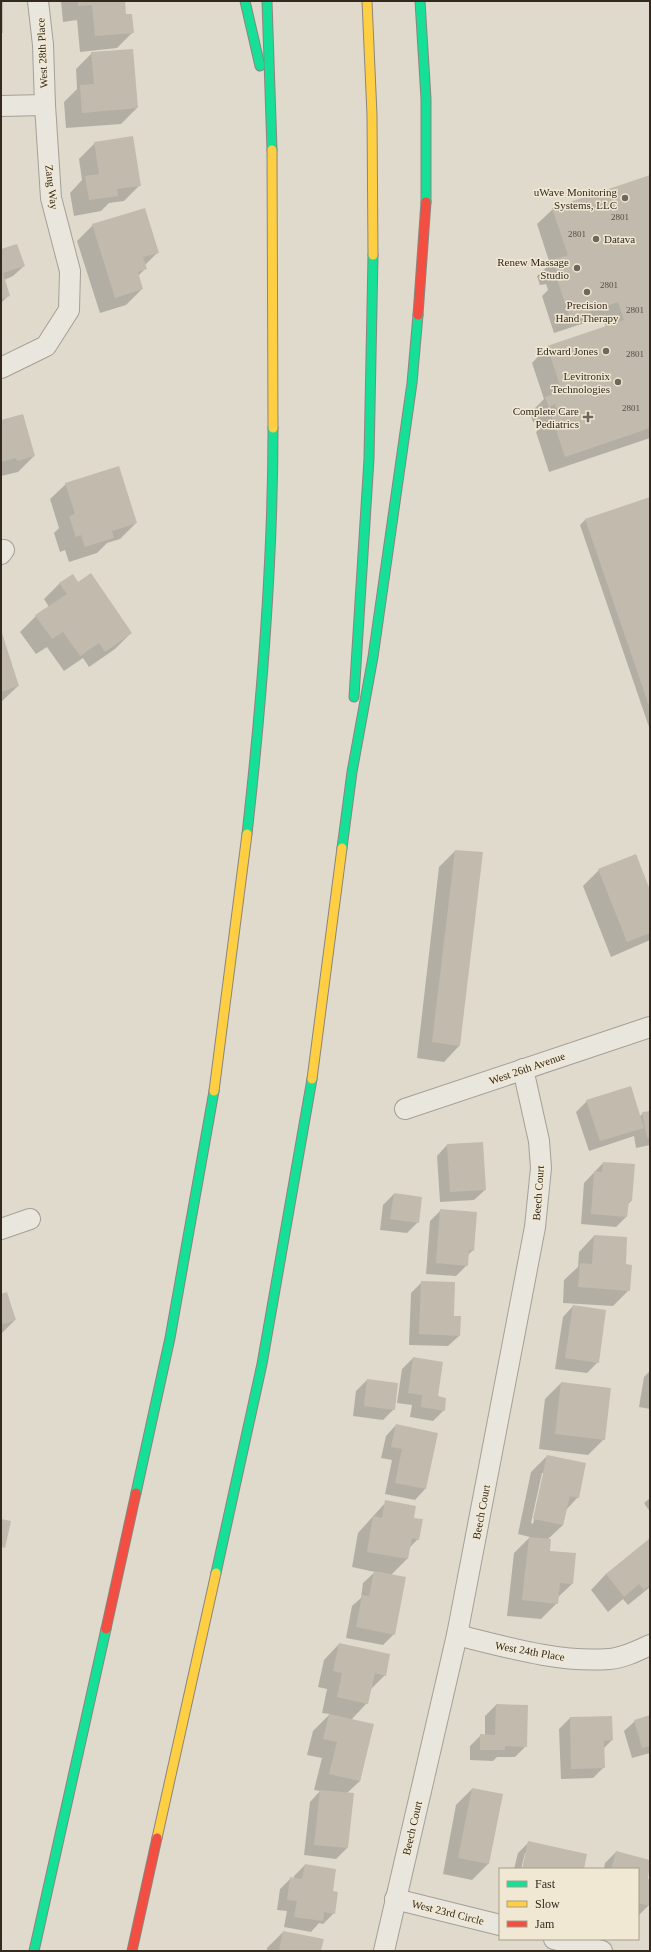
<svg xmlns="http://www.w3.org/2000/svg" width="651" height="1952" font-family="'Times New Roman',serif">
	<style>
		.shadow { fill: #0003; fill-rule: evenodd }
		.building { fill: #c3baae }
		.lines { fill: none; stroke-linecap: round; stroke-linejoin: round }
		.street-casing { stroke: #a59f96; stroke-width: 22 }
		.fast-casing { stroke: #8b857d; stroke-width: 11 }
		.slow-casing { stroke: #8b857d; stroke-width: 11 }
		.jam-casing { stroke: #8b857d; stroke-width: 11 }
		.street { stroke: #e9e6dd; stroke-width: 20 }
		.fast { stroke: #16e098; stroke-width: 9 }
		.slow { stroke: #ffcf43; stroke-width: 9 }
		.jam { stroke: #f24e42; stroke-width: 9 }
		.poi-dot { fill: #70675c; stroke: #f1e8d3; stroke-width: 1.5 }
		.labels { text-anchor: middle; dominant-baseline: central; stroke-width: 3; stroke-linejoin: round; paint-order: stroke }
		.number-label { font-size: 9px; fill: #574d43 }
		.street-label { font-size: 11px; fill: #33291f; stroke: #f1e8d3 }
		.poi-label { font-size: 11px; fill: #33291f; stroke: #f1e8d3; text-anchor: end }
	</style>
	<rect width="100%" height="100%" fill="#e0dacd"/>
	<g class="shadow">
		<polygon points="61,1 124,1 125,16 133,32 117,48 80,52 77,20 63,22"/>
		<polygon points="92,53 137,108 121,124 66,128 64,102 77,89 76,69"/>
		<polygon points="95,143 140,185 124,201 109,203 101,211 74,216 70,193 82,180 79,159"/>
		<polygon points="650,176 650,438 549,472 536,432 542,426 540,419 533,422 530,413 544,399 532,363 547,347 606,328 603,317 554,333 542,296 548,290 546,284 540,285 537,276 550,264 537,224 553,209"/>
		<polygon points="93,225 157,253 145,265 146,268 138,276 142,289 126,305 100,313 77,241"/>
		<polygon points="1,250 24,266 13,276 4,280 9,295 1,303"/>
		<polygon points="1,421 34,456 18,472 1,476"/>
		<polygon points="66,484 136,523 120,539 107,543 97,553 69,562 65,550 60,552 54,533 59,528 50,499"/>
		<polygon points="650,498 650,730 580,525 585,520"/>
		<polygon points="60,583 78,583 131,633 115,649 89,667 83,658 64,671 47,647 36,654 20,632 36,616 49,607 44,599"/>
		<polygon points="1,632 18,686 1,702"/>
		<polygon points="455,851 459,1046 444,1062 417,1058 439,867"/>
		<polygon points="599,870 650,893 650,940 611,957 583,886"/>
		<polygon points="587,1101 640,1116 643,1113 650,1112 650,1145 636,1148 634,1136 589,1151 576,1112"/>
		<polygon points="447,1145 485,1190 474,1200 440,1202 437,1156"/>
		<polygon points="603,1163 634,1165 631,1201 627,1205 626,1217 616,1227 581,1224 584,1183"/>
		<polygon points="394,1194 418,1222 407,1233 380,1230 383,1205"/>
		<polygon points="441,1210 473,1250 468,1255 467,1265 456,1276 426,1274 430,1221"/>
		<polygon points="594,1236 625,1265 629,1290 613,1306 563,1303 564,1280 578,1267 579,1252"/>
		<polygon points="422,1282 453,1317 459,1336 448,1346 409,1345 411,1293"/>
		<polygon points="1,1296 15,1320 1,1334"/>
		<polygon points="573,1306 598,1362 587,1373 555,1369 563,1317"/>
		<polygon points="413,1358 444,1410 433,1421 410,1417 412,1405 397,1403 402,1369"/>
		<polygon points="650,1371 650,1409 639,1407 644,1377"/>
		<polygon points="367,1380 394,1409 383,1420 353,1416 356,1391"/>
		<polygon points="561,1383 604,1439 588,1455 539,1449 545,1399"/>
		<polygon points="396,1425 437,1434 425,1489 415,1500 385,1494 392,1460 381,1458 386,1436"/>
		<path d="M547 1456 578 1497 566 1510 563 1525 547 1540 549 1552 572 1584 557 1598V1603L541 1619 507 1616 514 1553 530 1537 518 1534 531 1472ZM542 1473H544L533 1524 531 1523Z"/>
		<polygon points="650,1498 650,1512 644,1503"/>
		<polygon points="386,1502 413,1519 418,1539 409,1548 407,1559 390,1576 394,1634 383,1645 346,1638 352,1606 361,1598 363,1583 375,1572 352,1567 358,1533"/>
		<polygon points="650,1540 650,1587 628,1605 623,1599 608,1612 591,1590 606,1574"/>
		<polygon points="339,1644 385,1675 370,1690 367,1703 351,1720 373,1725 360,1781 347,1793 347,1848 336,1859 304,1855 310,1802 320,1791 314,1790 322,1758 307,1755 313,1731 330,1714 322,1713 327,1689 318,1687 324,1660"/>
		<polygon points="496,1705 526,1746 515,1757 497,1757 493,1761 470,1760 470,1746 481,1735 485,1736 485,1716"/>
		<polygon points="650,1716 650,1753 632,1758 624,1731 635,1721"/>
		<polygon points="570,1718 612,1740 603,1749 604,1767 593,1778 561,1779 559,1729"/>
		<polygon points="472,1789 501,1795 488,1864 472,1880 443,1874 456,1805"/>
		<polygon points="529,1842 583,1869 523,1869 527,1853 525,1853 521,1869 514,1869 518,1853"/>
		<polygon points="616,1852 650,1861 647,1879 650,1880 650,1901 649,1905 638,1916 638,1869 604,1869 605,1863"/>
		<polygon points="305,1865 332,1892 334,1913 323,1924 319,1923 311,1932 284,1927 287,1911 277,1910 280,1889 291,1878 294,1879 294,1876"/>
		<polygon points="283,1932 320,1951 267,1951 267,1948"/>
	</g>
	<g class="building">
		<rect x="1" y="1" width="2" height="32"/>
		<polygon points="78,1 125,1 126,14 132,14 134,33 95,36 92,5 78,6"/>
		<polygon points="133,49 138,108 82,113 80,85 94,84 91,52"/>
		<polygon points="133,136 141,186 117,189 118,196 89,200 85,176 99,174 94,142"/>
		<polygon points="650,175 650,428 565,457 551,415 558,413 555,404 549,407 545,397 562,391 547,346 624,320 618,302 570,318 557,279 565,277 562,269 556,270 553,260 568,255 552,208"/>
		<polygon points="145,208 159,253 143,257 147,269 138,272 143,289 115,298 92,224"/>
		<polygon points="17,244 25,266 3,273 10,296 1,299 1,249"/>
		<polygon points="23,414 35,456 17,461 16,458 1,462 1,420"/>
		<polygon points="119,466 137,523 112,531 114,538 85,547 81,535 76,537 69,516 75,514 65,483"/>
		<polygon points="650,497 650,709 585,519"/>
		<polygon points="91,573 132,633 105,652 99,643 80,656 63,632 52,639 35,615 67,594 59,583 73,574 78,582"/>
		<polygon points="1,630 19,686 1,692"/>
		<polygon points="455,850 483,852 460,1046 432,1042"/>
		<polygon points="636,854 650,890 650,933 627,942 598,869"/>
		<polygon points="631,1086 644,1128 600,1141 586,1100"/>
		<polygon points="650,1111 650,1137 647,1138 642,1112"/>
		<polygon points="483,1142 486,1190 450,1192 447,1144"/>
		<polygon points="603,1162 635,1164 632,1201 629,1201 627,1217 591,1214 594,1171 602,1172"/>
		<polygon points="394,1193 422,1197 419,1223 390,1219"/>
		<polygon points="440,1209 477,1212 474,1251 469,1250 468,1266 436,1263"/>
		<polygon points="594,1235 627,1237 626,1264 632,1265 630,1291 578,1287 580,1263 592,1264"/>
		<polygon points="421,1281 455,1282 454,1316 461,1316 460,1336 419,1334"/>
		<polygon points="7,1292 16,1320 1,1325 1,1294"/>
		<polygon points="573,1305 606,1310 599,1363 565,1358"/>
		<polygon points="413,1357 443,1362 438,1396 446,1398 445,1411 421,1407 422,1395 408,1393"/>
		<polygon points="367,1379 398,1383 395,1410 364,1406"/>
		<polygon points="561,1382 611,1388 605,1440 555,1434"/>
		<polygon points="396,1424 438,1433 426,1489 395,1483 402,1449 391,1447"/>
		<polygon points="547,1455 586,1463 579,1498 570,1496 563,1525 533,1519"/>
		<polygon points="385,1500 416,1506 414,1518 423,1519 419,1540 412,1538 408,1559 367,1552 373,1516 382,1518"/>
		<polygon points="1,1519 11,1521 5,1548 1,1547"/>
		<polygon points="529,1537 551,1539 550,1551 576,1553 573,1584 560,1583 558,1604 522,1600"/>
		<polygon points="650,1538 650,1585 644,1590 639,1584 624,1597 606,1574"/>
		<polygon points="374,1571 406,1577 395,1635 356,1627 362,1595 369,1596"/>
		<polygon points="339,1643 390,1654 386,1676 375,1673 368,1704 337,1697 342,1673 333,1671"/>
		<polygon points="496,1704 528,1705 527,1747 505,1746 505,1750 480,1750 480,1734 495,1735"/>
		<polygon points="329,1714 374,1724 360,1781 329,1774 337,1742 323,1739"/>
		<polygon points="650,1715 650,1746 642,1748 634,1720"/>
		<polygon points="612,1716 613,1740 604,1741 605,1768 571,1769 570,1717"/>
		<polygon points="472,1788 503,1794 489,1864 458,1858"/>
		<polygon points="320,1790 354,1793 348,1848 314,1845"/>
		<polygon points="528,1841 587,1854 584,1869 522,1869"/>
		<polygon points="616,1851 650,1860 648,1879 650,1879 650,1906 638,1903 638,1869 611,1869"/>
		<polygon points="305,1864 336,1869 333,1891 338,1892 335,1914 324,1912 323,1921 294,1917 297,1901 287,1900 290,1877 302,1879"/>
		<polygon points="283,1931 324,1939 321,1951 279,1951"/>
	</g>
	<g class="lines">
		<g class="street-casing">
			<g id="street">
				<polyline points="1,106 45,105"/>
				<polyline points="1,368 46,346 69,310 70,271 51,198 45,105 43,45 38,1"/>
				<polyline points="1,554 4,550"/>
				<polyline points="405,1109 650,1027"/>
				<polyline points="1,1229 30,1219"/>
				<path d="M457 1635C506 1647 559 1663 609 1659 623 1658 637 1651 650 1645"/>
				<polyline points="395,1899 500,1925"/>
				<polyline points="554,1939 602,1951"/>
				<polyline points="384,1951 457,1635 535,1227 541,1168 539,1141 523,1069"/>
			</g>
		</g>
		<g class="fast-casing">
			<g id="fast">
				<polyline points="245,1 260,66"/>
				<polyline points="267,1 272,150"/>
				<polyline points="420,1 426,99 426,202"/>
				<polyline points="354,697 369,459 373,255"/>
				<path d="M247 834C262 700 273 564 273 428"/>
				<polyline points="342,848 352,772 373,657 412,383 418,315"/>
				<polyline points="136,1493 170,1338 214,1091"/>
				<polyline points="216,1573 262,1364 312,1079"/>
				<polyline points="34,1951 106,1629"/>
			</g>
		</g>
		<g class="slow-casing">
			<g id="slow">
				<polyline points="367,1 372,115 373,255"/>
				<polyline points="272,150 273,428"/>
				<polyline points="312,1079 342,848"/>
				<polyline points="214,1091 247,834"/>
				<polyline points="157,1838 216,1573"/>
			</g>
		</g>
		<g class="jam-casing">
			<g id="jam">
				<polyline points="418,315 426,202"/>
				<polyline points="106,1629 136,1493"/>
				<polyline points="132,1951 157,1838"/>
			</g>
		</g>
		<use href="#street" class="street"/>
		<use href="#fast" class="fast"/>
		<use href="#slow" class="slow"/>
		<use href="#jam" class="jam"/>
	</g>
	<g class="poi-dot">
		<circle cx="625" cy="198" r="4"/>
		<circle cx="596" cy="239" r="4"/>
		<circle cx="577" cy="268" r="4"/>
		<circle cx="587" cy="292" r="4"/>
		<circle cx="606" cy="351" r="4"/>
		<circle cx="618" cy="382" r="4"/>
		<path d="M586 411h4v4h4v4h-4v4h-4v-4h-4v-4h4z"/>
	</g>
	<g class="labels">
		<g class="number-label">
			<text x="620" y="217">2801</text>
			<text x="577" y="234">2801</text>
			<text x="609" y="285">2801</text>
			<text x="635" y="310">2801</text>
			<text x="635" y="354">2801</text>
			<text x="631" y="408">2801</text>
		</g>
		<g class="street-label">
			<text transform="translate(42 53) rotate(-93)">West 28th Place</text>
			<text transform="translate(52 187) rotate(83)">Zang Way</text>
			<text transform="translate(527 1068) rotate(-19)">West 26th Avenue</text>
			<text transform="translate(538 1193) rotate(-86)">Beech Court</text>
			<text transform="translate(481 1512) rotate(-79)">Beech Court</text>
			<text transform="translate(530 1651) rotate(10)">West 24th Place</text>
			<text transform="translate(412 1828) rotate(-77)">Beech Court</text>
			<text transform="translate(448 1912) rotate(14)">West 23rd Circle</text>
		</g>
		<g class="poi-label">
			<text x="617" y="192">uWave Monitoring<tspan x="617" dy="13">Systems, LLC</tspan></text>
			<text x="604" y="239" text-anchor="start">Datava</text>
			<text x="569" y="262">Renew Massage<tspan x="569" dy="13">Studio</tspan></text>
			<text x="587" y="305" text-anchor="middle">Precision<tspan x="587" dy="13">Hand Therapy</tspan></text>
			<text x="598" y="351">Edward Jones</text>
			<text x="610" y="376">Levitronix<tspan x="610" dy="13">Technologies</tspan></text>
			<text x="579" y="411">Complete Care<tspan x="579" dy="13">Pediatrics</tspan></text>
		</g>
	</g>
	<rect width="651" height="1952" fill="none" stroke="#33291f" stroke-width="4"/>
	<rect x="499" y="1868" width="140" height="72" fill="#f1e8d3" stroke="#a59c8b"/>
	<rect x="507" y="1881" width="20" height="6" fill="#16e098" stroke="#a59c8b"/>
	<text x="535" y="1888" font-size="12" fill="#33291f">Fast</text>
	<rect x="507" y="1901" width="20" height="6" fill="#ffcf43" stroke="#a59c8b"/>
	<text x="535" y="1908" font-size="12" fill="#33291f">Slow</text>
	<rect x="507" y="1921" width="20" height="6" fill="#f24e42" stroke="#a59c8b"/>
	<text x="535" y="1928" font-size="12" fill="#33291f">Jam</text>
</svg>
